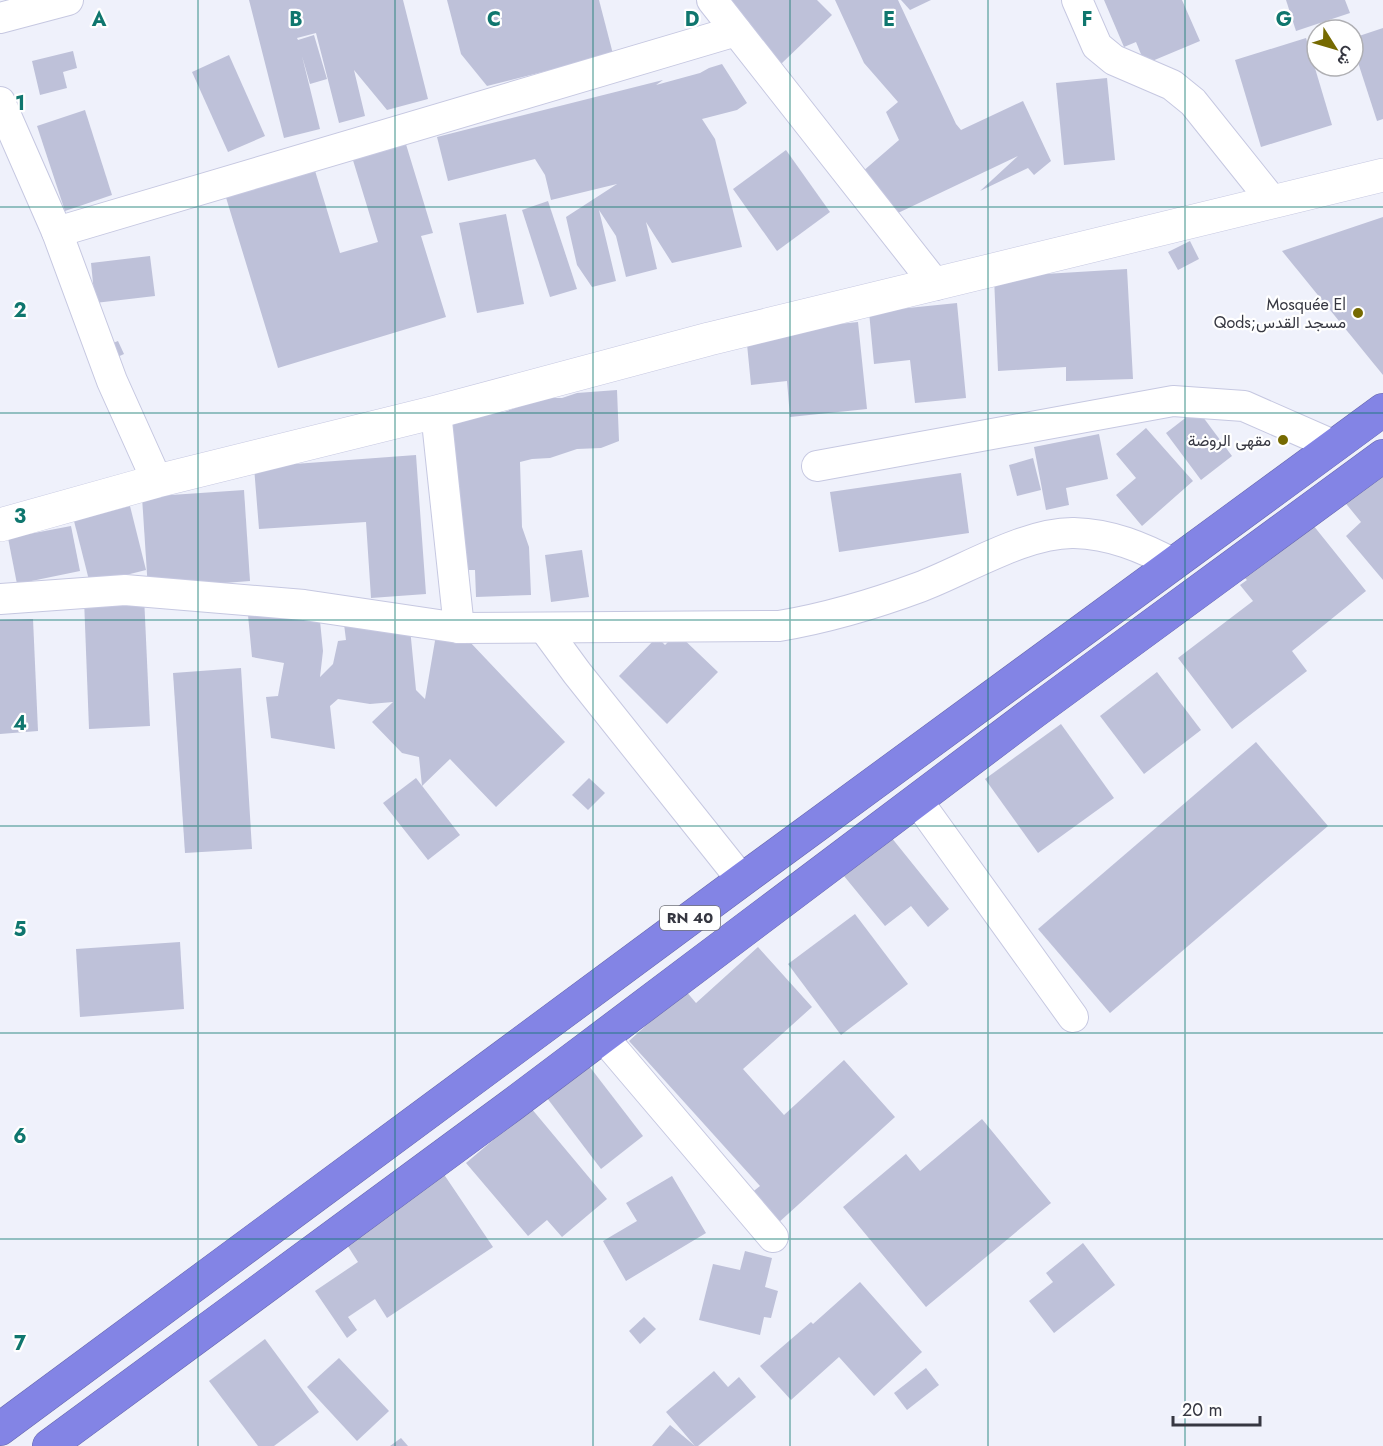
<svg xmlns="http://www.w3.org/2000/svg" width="1383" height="1446" font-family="Jost,Vazirmatn,sans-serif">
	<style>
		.building { fill: #bec1d9 }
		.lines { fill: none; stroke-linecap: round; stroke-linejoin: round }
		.street-casing { stroke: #c6c8e1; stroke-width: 32 }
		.secondary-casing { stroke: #c6c8e1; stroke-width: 34 }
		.highway-casing { stroke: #6869ac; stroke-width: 34 }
		.street { stroke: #fff; stroke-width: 30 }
		.secondary { stroke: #fff; stroke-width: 33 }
		.highway { stroke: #8384e5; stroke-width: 33 }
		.grid { fill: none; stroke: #0f766e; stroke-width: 1.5; stroke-opacity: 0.55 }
		.poi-dot { fill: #766a01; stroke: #fff; stroke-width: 2 }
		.labels { text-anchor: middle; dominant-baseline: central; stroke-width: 4.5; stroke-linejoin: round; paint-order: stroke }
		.shield { fill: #fff; stroke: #72737a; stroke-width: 1.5 }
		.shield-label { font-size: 15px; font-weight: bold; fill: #363741 }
		.poi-label { font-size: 16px; fill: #363741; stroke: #fff; text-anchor: end }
		.grid-label { font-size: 20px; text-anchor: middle; font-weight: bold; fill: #0f766e; stroke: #fff; stroke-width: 4.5; stroke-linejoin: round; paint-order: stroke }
	</style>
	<rect width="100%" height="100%" fill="#eff1fb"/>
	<g class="building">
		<polygon points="249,0 403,0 428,99 387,110 354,70 365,116 339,123 316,33 297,38 298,40 314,35 327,79 310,84 302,56 320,129 284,138"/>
		<polygon points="447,0 599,0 613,54 487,86 461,54"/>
		<polygon points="720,0 817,0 832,15 781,64"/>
		<polygon points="835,0 898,0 956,124 961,130 1023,101 1051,161 1034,175 1028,168 980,191 1018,156 879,222 847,185 899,140 886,112 898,102 864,63"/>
		<polygon points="901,0 931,0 910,10"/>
		<polygon points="1104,0 1182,0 1200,41 1145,64 1136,42 1124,47"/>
		<polygon points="1286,0 1345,0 1350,13 1296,31"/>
		<polygon points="1383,28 1383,119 1377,121 1353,47 1353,38"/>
		<polygon points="1306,38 1332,125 1261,147 1235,60"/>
		<polygon points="73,51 77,68 63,72 67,88 40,95 32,61"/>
		<polygon points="229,55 265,136 228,152 192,72"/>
		<polygon points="722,64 747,103 737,110 702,119 715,139 742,247 672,263 646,222 657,269 626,277 616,236 599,210 616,281 592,287 577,265 566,217 617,184 551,200 545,175 535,159 448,181 437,137 663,80 656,85 700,73 709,68"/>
		<polygon points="1107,78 1115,160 1064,165 1056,83"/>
		<polygon points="85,110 112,195 65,211 37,126"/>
		<polygon points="405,141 433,233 421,236 446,317 278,368 224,191 313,164 340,253 378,242 352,157"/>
		<polygon points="786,150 830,212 777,251 733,189"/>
		<polygon points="548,201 577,289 550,297 522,210"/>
		<polygon points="506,214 524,304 477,313 459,223"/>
		<polygon points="1383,217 1383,375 1282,251"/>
		<polygon points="1190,241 1199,259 1178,270 1168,252"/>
		<polygon points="150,256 155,296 95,303 91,263"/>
		<polygon points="1127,269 1133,379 1066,381 1066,367 998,371 994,277"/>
		<polygon points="957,303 966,398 915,403 910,360 874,364 869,312"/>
		<polygon points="858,322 867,409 790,417 787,381 751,385 746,334"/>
		<polygon points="118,341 124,354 109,361 103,347"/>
		<polygon points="617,390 619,441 601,448 577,449 550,458 532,459 520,462 522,527 529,547 531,595 476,597 475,570 462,570 441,426 479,413 504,412 544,398 562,398 577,393"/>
		<polygon points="1197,409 1232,456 1201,480 1166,433"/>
		<polygon points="1146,428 1193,481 1142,526 1116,495 1136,478 1116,454"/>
		<polygon points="1099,434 1108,479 1066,488 1069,505 1046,510 1034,447"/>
		<polygon points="416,455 426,594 371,598 366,522 259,529 254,467"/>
		<polygon points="1033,458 1041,490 1017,496 1009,465"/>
		<polygon points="961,473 969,533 839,552 830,492"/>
		<polygon points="1383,474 1383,580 1346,536 1361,522 1343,500"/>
		<polygon points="244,490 250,581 148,589 142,497"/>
		<polygon points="130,506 146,570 90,584 74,521"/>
		<polygon points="1309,520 1366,591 1292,651 1307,671 1232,729 1178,658 1253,601 1240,585 1247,580 1242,575"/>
		<polygon points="71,526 80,571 17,584 8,538"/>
		<polygon points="582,550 589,597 551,602 545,555"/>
		<polygon points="144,596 150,726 89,729 84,599"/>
		<polygon points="248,615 320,621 323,651 320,677 333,664 338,641 346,640 343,616 410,628 416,690 425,699 436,635 469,641 565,742 496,807 450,759 422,786 419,757 402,753 372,722 393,702 370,704 338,699 330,706 335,749 271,738 266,697 278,696 284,663 252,657"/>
		<polygon points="33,619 38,731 0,734 0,620"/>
		<polygon points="677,633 718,672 667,724 619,676 657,637 665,645"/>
		<polygon points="241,668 252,849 185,853 173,673"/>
		<polygon points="1157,672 1201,730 1144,774 1100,716"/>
		<polygon points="1061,724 1114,798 1038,853 985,779"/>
		<polygon points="1256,742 1328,826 1110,1013 1038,929"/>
		<polygon points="416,778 460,835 428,860 383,803"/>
		<polygon points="589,778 605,793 588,810 572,795"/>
		<polygon points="891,837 949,909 928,927 911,906 885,926 844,876"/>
		<polygon points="855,914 908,984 841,1035 788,964"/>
		<polygon points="180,942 184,1009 80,1017 76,949"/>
		<polygon points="758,947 812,1007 743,1069 784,1115 844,1060 895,1117 777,1224 750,1194 760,1186 629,1041 685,990 696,1003"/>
		<polygon points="586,1062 643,1136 601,1169 544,1094"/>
		<polygon points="531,1108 607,1199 562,1237 547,1220 528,1236 466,1163"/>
		<polygon points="982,1119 1051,1203 926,1307 843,1207 906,1154 920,1171"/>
		<polygon points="441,1170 493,1247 387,1318 375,1299 348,1317 357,1330 347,1338 315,1291 358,1262 342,1237"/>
		<polygon points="672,1176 706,1233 626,1281 603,1241 637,1221 626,1203"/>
		<polygon points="1083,1243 1115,1285 1054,1333 1029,1301 1053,1282 1046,1273"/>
		<polygon points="745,1251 772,1258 765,1287 778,1291 771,1318 764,1317 760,1335 699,1320 713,1264 740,1270"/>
		<polygon points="860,1282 922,1352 874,1396 839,1357 791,1400 760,1366 811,1322 813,1324"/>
		<polygon points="644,1317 656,1329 640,1344 629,1331"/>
		<polygon points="265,1339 319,1412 274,1446 258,1446 209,1381"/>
		<polygon points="339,1358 389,1411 357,1441 307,1387"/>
		<polygon points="926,1368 939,1385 907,1410 894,1393"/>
		<polygon points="714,1371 728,1387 739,1377 756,1397 698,1446 652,1446 670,1425 695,1446 666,1412"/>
		<polygon points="401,1438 408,1446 390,1446"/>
	</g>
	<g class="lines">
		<g class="street-casing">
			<g id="street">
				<polyline points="712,0 936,285"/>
				<polyline points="1077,0 1097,46 1114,60 1172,85 1193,102 1273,202"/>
				<polyline points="0,18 68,0"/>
				<polyline points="0,102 57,232 112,381 157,481"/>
				<polyline points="57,232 736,31"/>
				<polyline points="436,412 459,628"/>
				<polyline points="817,466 1173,401 1244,406 1335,446"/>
				<path d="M0 599 125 590 304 605 459 628 779 626C827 618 874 604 920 587 965 570 1026 532 1074 533 1111 534 1142 547 1174 564"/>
				<polyline points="544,628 577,673 742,880"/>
				<polyline points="917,800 1073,1017"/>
				<polyline points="603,1037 773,1237"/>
			</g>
		</g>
		<g class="secondary-casing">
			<polyline id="secondary" points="0,525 157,481 436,412 709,339 1383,175"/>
		</g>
		<g class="highway-casing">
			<g id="highway">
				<polyline points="0,1429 742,880 1383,410"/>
				<polyline points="49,1446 512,1105 1034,712 1383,456"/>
			</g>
		</g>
		<use href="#street" class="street"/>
		<use href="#secondary" class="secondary"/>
		<use href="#highway" class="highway"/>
	</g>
	<path class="grid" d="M198 0V1446M395 0V1446M593 0V1446M790 0V1446M988 0V1446M1185 0V1446M0 207H1383M0 413H1383M0 620H1383M0 826H1383M0 1033H1383M0 1239H1383"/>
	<g class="poi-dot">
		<circle cx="1358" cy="313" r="6"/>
		<circle cx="1283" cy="440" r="6"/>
	</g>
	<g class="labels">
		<rect class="shield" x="660" y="906" width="60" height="24" rx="4.5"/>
		<g class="shield-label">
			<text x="690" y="918">RN 40</text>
		</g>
		<g class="poi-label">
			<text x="1346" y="304">Mosquée El<tspan x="1346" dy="18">Qods;مسجد القدس</tspan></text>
			<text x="1271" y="440">مقهى الروضة</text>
		</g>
	</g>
	<g class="grid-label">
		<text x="99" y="26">A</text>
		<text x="296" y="26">B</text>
		<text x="494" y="26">C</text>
		<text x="692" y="26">D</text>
		<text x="889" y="26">E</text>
		<text x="1087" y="26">F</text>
		<text x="1284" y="26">G</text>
		<text x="20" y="110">1</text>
		<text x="20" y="317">2</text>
		<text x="20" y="523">3</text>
		<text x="20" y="730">4</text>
		<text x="20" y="936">5</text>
		<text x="20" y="1143">6</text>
		<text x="20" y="1350">7</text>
	</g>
	<g transform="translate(1335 48) rotate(127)"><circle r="28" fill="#ffffff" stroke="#afafb3" stroke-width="1.5"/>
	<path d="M0-4.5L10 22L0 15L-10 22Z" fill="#766a01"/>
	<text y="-9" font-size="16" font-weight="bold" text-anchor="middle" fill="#363741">ش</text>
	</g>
	<path d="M1173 1416v9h87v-9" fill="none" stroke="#363741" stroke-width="3"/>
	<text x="1182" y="1416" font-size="18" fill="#363741" stroke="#ffffff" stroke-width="4.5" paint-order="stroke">20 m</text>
</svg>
